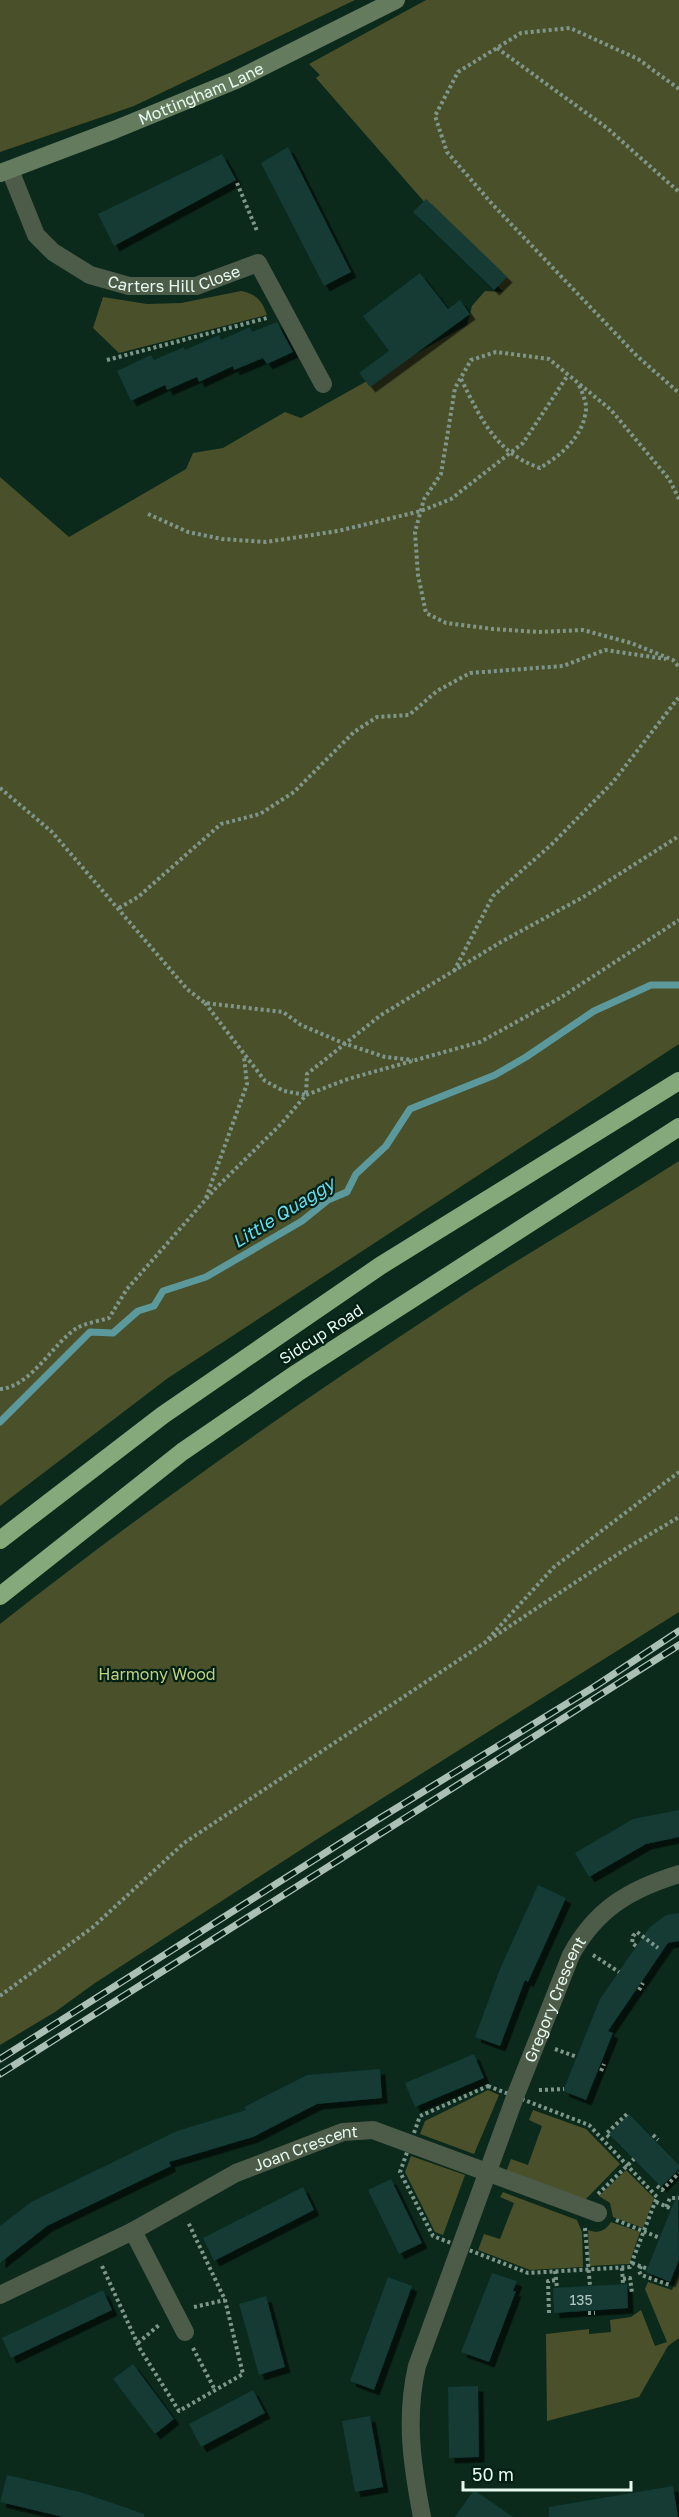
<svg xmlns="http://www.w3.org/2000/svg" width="679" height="2517" font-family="'Golos Text',sans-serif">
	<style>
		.green { fill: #4a5029 }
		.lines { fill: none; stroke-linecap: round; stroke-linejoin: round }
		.stream { stroke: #5b999d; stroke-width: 7 }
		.building { fill: #123b36; filter: url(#shadow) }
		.path { stroke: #7f978b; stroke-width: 4; stroke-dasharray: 3 3; stroke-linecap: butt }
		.street { stroke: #4d5b49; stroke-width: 18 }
		.secondary { stroke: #647b5d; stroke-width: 18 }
		.highway { stroke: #85a97b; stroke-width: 18 }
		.rail-casing { stroke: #abc0b5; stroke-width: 7 }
		.rail { stroke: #022013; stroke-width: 4.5; stroke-dasharray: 14; stroke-linecap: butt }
		.labels { text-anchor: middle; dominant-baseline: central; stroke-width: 4.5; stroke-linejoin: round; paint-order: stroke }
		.number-label { font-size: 14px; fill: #b2cac2 }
		.street-label { font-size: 16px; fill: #e8faf0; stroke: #022013 }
		.park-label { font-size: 16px; fill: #c4d07e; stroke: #022013 }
		.water-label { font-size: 18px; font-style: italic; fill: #68dcec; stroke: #022013 }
	</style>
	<defs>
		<filter id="shadow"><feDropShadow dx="5.5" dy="5.5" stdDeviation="0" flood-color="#0009"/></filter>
	</defs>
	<rect width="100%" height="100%" fill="#0b2a1c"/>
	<g class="green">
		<polygon points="0,0 355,0 134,106 0,152"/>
		<polygon points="426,0 679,0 679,1044 168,1378 0,1506 0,477 69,537 186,469 193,453 223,448 285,412 301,418 467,325 472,306 485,291 503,292 316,78 320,75 309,64"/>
		<path d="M241 291C256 294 262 300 267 315L119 353 93 328 103 297 147 304 181 303Z"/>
		<path d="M679 1161V1612L319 1838 95 1983 55 2012 0 2045V1624C142 1512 289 1409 440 1310 518 1258 600 1212 679 1161Z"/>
		<polygon points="488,2090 499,2095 474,2154 420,2134 425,2121"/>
		<polygon points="533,2110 586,2129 620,2164 583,2202 506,2172 511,2159 528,2165 542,2126 529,2120"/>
		<polygon points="411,2156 465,2175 443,2235 435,2232 405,2172"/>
		<polygon points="626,2170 654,2198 643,2228 613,2217 610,2203 599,2196"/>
		<polygon points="503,2192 577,2220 582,2232 583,2267 530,2270 478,2250 484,2234 500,2239 514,2203 500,2197"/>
		<path d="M611 2222 640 2232 629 2264 589 2266 588 2230C599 2234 605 2231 611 2222Z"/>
		<polygon points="679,2274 679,2338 668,2346 639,2397 547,2421 546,2334 589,2329 589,2334 611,2332 610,2320 631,2317 641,2310 655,2346 667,2342 645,2289 648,2282 672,2290"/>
	</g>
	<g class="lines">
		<polyline class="stream" points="0,1422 90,1332 113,1333 138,1311 154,1306 163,1291 206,1277 302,1221 328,1200 347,1192 356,1174 386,1146 410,1109 495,1075 526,1057 594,1011 651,985 679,985"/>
	</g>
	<g class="building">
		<polygon points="288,147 351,272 324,286 261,163"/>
		<polygon points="222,154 236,180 114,246 98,214"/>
		<polygon points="426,199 507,277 494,290 413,212"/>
		<polygon points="420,273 448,309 460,300 470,314 370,387 359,373 389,351 363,316"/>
		<polygon points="277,322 293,352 267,364 263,358 234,370 233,366 199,382 197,377 167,390 165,385 131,401 117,371 151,355 154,360 184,347 185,350 219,335 221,340 250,327 252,332"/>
		<polygon points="679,1810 679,1837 646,1844 589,1877 575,1853 633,1819"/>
		<polygon points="538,1885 566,1898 528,1982 525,1980 500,2046 475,2037 500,1969"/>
		<polygon points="679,1913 679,1941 668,1943 608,2031 613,2033 586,2100 563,2091 600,1999 649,1928 666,1915"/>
		<polygon points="474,2054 484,2078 415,2107 405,2083"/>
		<polygon points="380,2069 382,2098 317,2104 253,2137 169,2162 171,2166 47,2226 0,2263 0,2226 31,2202 177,2131 246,2110 244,2107 307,2075"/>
		<polygon points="629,2114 679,2165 679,2169 661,2187 609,2134"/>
		<polygon points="391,2179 422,2243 399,2254 368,2190"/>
		<polygon points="303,2187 314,2210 214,2261 203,2238"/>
		<polygon points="678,2192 679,2260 670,2282 646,2272"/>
		<polygon points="492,2273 517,2281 513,2291 516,2291 489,2362 461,2352"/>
		<polygon points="388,2277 412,2286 374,2390 350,2381"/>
		<polygon points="627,2284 628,2308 554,2313 553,2288"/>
		<polygon points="103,2290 112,2310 11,2358 2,2338"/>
		<polygon points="266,2296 285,2367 259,2375 239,2304"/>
		<polygon points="133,2364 174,2419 155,2434 113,2379"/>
		<polygon points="478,2386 479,2457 449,2458 448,2387"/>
		<polygon points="253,2390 265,2413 201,2447 189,2424"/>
		<polygon points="370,2416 383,2487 355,2492 342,2421"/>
		<polygon points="7,2475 80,2492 144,2514 144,2517 63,2517 0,2502"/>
		<polygon points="673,2486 678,2517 549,2517 549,2507"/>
		<polygon points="474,2490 513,2517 455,2517"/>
	</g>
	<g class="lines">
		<g class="path">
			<polyline points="497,48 607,128 679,192"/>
			<polyline points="679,89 638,59 570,28 521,33 458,72 435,116 447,152 493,205 637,356 679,393"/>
			<polyline points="237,183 257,231"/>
			<polyline points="107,360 267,318"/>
			<path d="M461 379C481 419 496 453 540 468 561 455 583 437 586 410 587 402 581 390 578 383"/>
			<polyline points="679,499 669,479 611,410 549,359 496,352 471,360 455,388 441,474 424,499 415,532 418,575 426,613 446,623 493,629 539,632 583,630 631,643 673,660 679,667"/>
			<polyline points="148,514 188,532 222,539 266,542 338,531 421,511 451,499 523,443 568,375"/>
			<polyline points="0,788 52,832 187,989 205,1003 283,1012 301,1025 343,1043 385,1057 413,1060"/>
			<polyline points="119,908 138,897 221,824 260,814 294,792 354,732 377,717 409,715 437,691 470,673 563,666 605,650 666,659"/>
			<polyline points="454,971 493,896 552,844 613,782 679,697"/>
			<polyline points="205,1003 265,1081 284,1091 306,1095 307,1074 381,1015 501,942 585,896 679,836"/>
			<polyline points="206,1198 247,1084 244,1057"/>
			<path d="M0 1389C31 1387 53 1343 77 1328 86 1323 99 1321 109 1318L127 1289 215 1189 281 1124 306 1095 348 1079 480 1042 560 998 679 920"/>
			<polyline points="488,1639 554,1567 679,1472"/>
			<polyline points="636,1946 632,1943 633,1936 637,1932 658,1948"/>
			<polyline points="593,1955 619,1972"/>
			<polyline points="639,1990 643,1983"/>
			<polyline points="0,1996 93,1927 184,1843 627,1548 679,1517"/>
			<polyline points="555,2049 577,2057"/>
			<polyline points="601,2071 604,2064"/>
			<polygon points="488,2086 589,2125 657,2197 630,2267 528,2273 433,2236 400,2172 420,2116"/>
			<polyline points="539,2090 564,2089"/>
			<polyline points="653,2135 658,2140"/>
			<polyline points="609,2137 606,2134 629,2112"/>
			<polyline points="657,2186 662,2190 679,2173"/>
			<polyline points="598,2194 634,2159"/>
			<polyline points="656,2202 672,2209"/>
			<polyline points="666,2207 670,2198 679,2198"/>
			<polyline points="616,2220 660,2238"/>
			<polyline points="585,2228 590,2286"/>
			<polyline points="632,2263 648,2269"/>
			<polyline points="102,2266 140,2349 179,2411 243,2374 225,2300 188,2222"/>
			<polyline points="641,2266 639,2271 641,2275 670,2285"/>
			<polyline points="622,2268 623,2284"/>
			<polyline points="555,2271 557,2288"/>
			<polyline points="623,2279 630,2278 632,2293"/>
			<polyline points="194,2307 225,2300"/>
			<polyline points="549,2313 548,2281 557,2280"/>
			<polyline points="588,2313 595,2313"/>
			<polyline points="138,2343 159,2325"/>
			<polyline points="193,2348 215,2390"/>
		</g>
		<g class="street">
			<path id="s1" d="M10 170 36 235 53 252 90 275 129 286H196L258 263 323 384"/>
			<polyline points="133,2231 185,2332"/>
			<path id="s2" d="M0 2295 133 2231 236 2173 343 2132 373 2130 598 2213"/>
			<path id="s3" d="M422 2517C412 2465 405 2418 417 2366L515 2097 571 1955C596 1909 630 1889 679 1874"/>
		</g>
		<path class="secondary" id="s4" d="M0 173 114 130 236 80 396 0"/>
		<g class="highway">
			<polyline points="0,1540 163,1415 380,1266 679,1081"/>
			<polyline points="0,1596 182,1452 297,1373 679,1127"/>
		</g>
		<g class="rail-casing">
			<g id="rail">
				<polyline points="0,2059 377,1820 594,1687 679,1631"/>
				<polyline points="0,2074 679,1645"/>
			</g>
		</g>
		<use href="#rail" class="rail"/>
	</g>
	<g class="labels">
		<g class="number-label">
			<text x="581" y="2299">135</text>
		</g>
		<g class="street-label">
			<text stroke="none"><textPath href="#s4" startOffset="216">Mottingham Lane</textPath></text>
			<text stroke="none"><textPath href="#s1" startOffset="224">Carters Hill Close</textPath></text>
			<text transform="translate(321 1334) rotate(-33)">Sidcup Road</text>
			<text stroke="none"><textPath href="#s3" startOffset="544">Gregory Crescent</textPath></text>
			<text stroke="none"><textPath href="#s2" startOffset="340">Joan Crescent</textPath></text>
		</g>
		<g class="park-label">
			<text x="157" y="1674">Harmony Wood</text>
		</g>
		<g class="water-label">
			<text transform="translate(283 1212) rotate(-32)">Little Quaggy</text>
		</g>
	</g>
	<path d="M463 2481v9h168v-9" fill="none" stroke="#e8faf0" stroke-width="3"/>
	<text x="472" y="2481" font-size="18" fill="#e8faf0" stroke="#022013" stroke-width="4.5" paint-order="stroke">50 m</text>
</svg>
